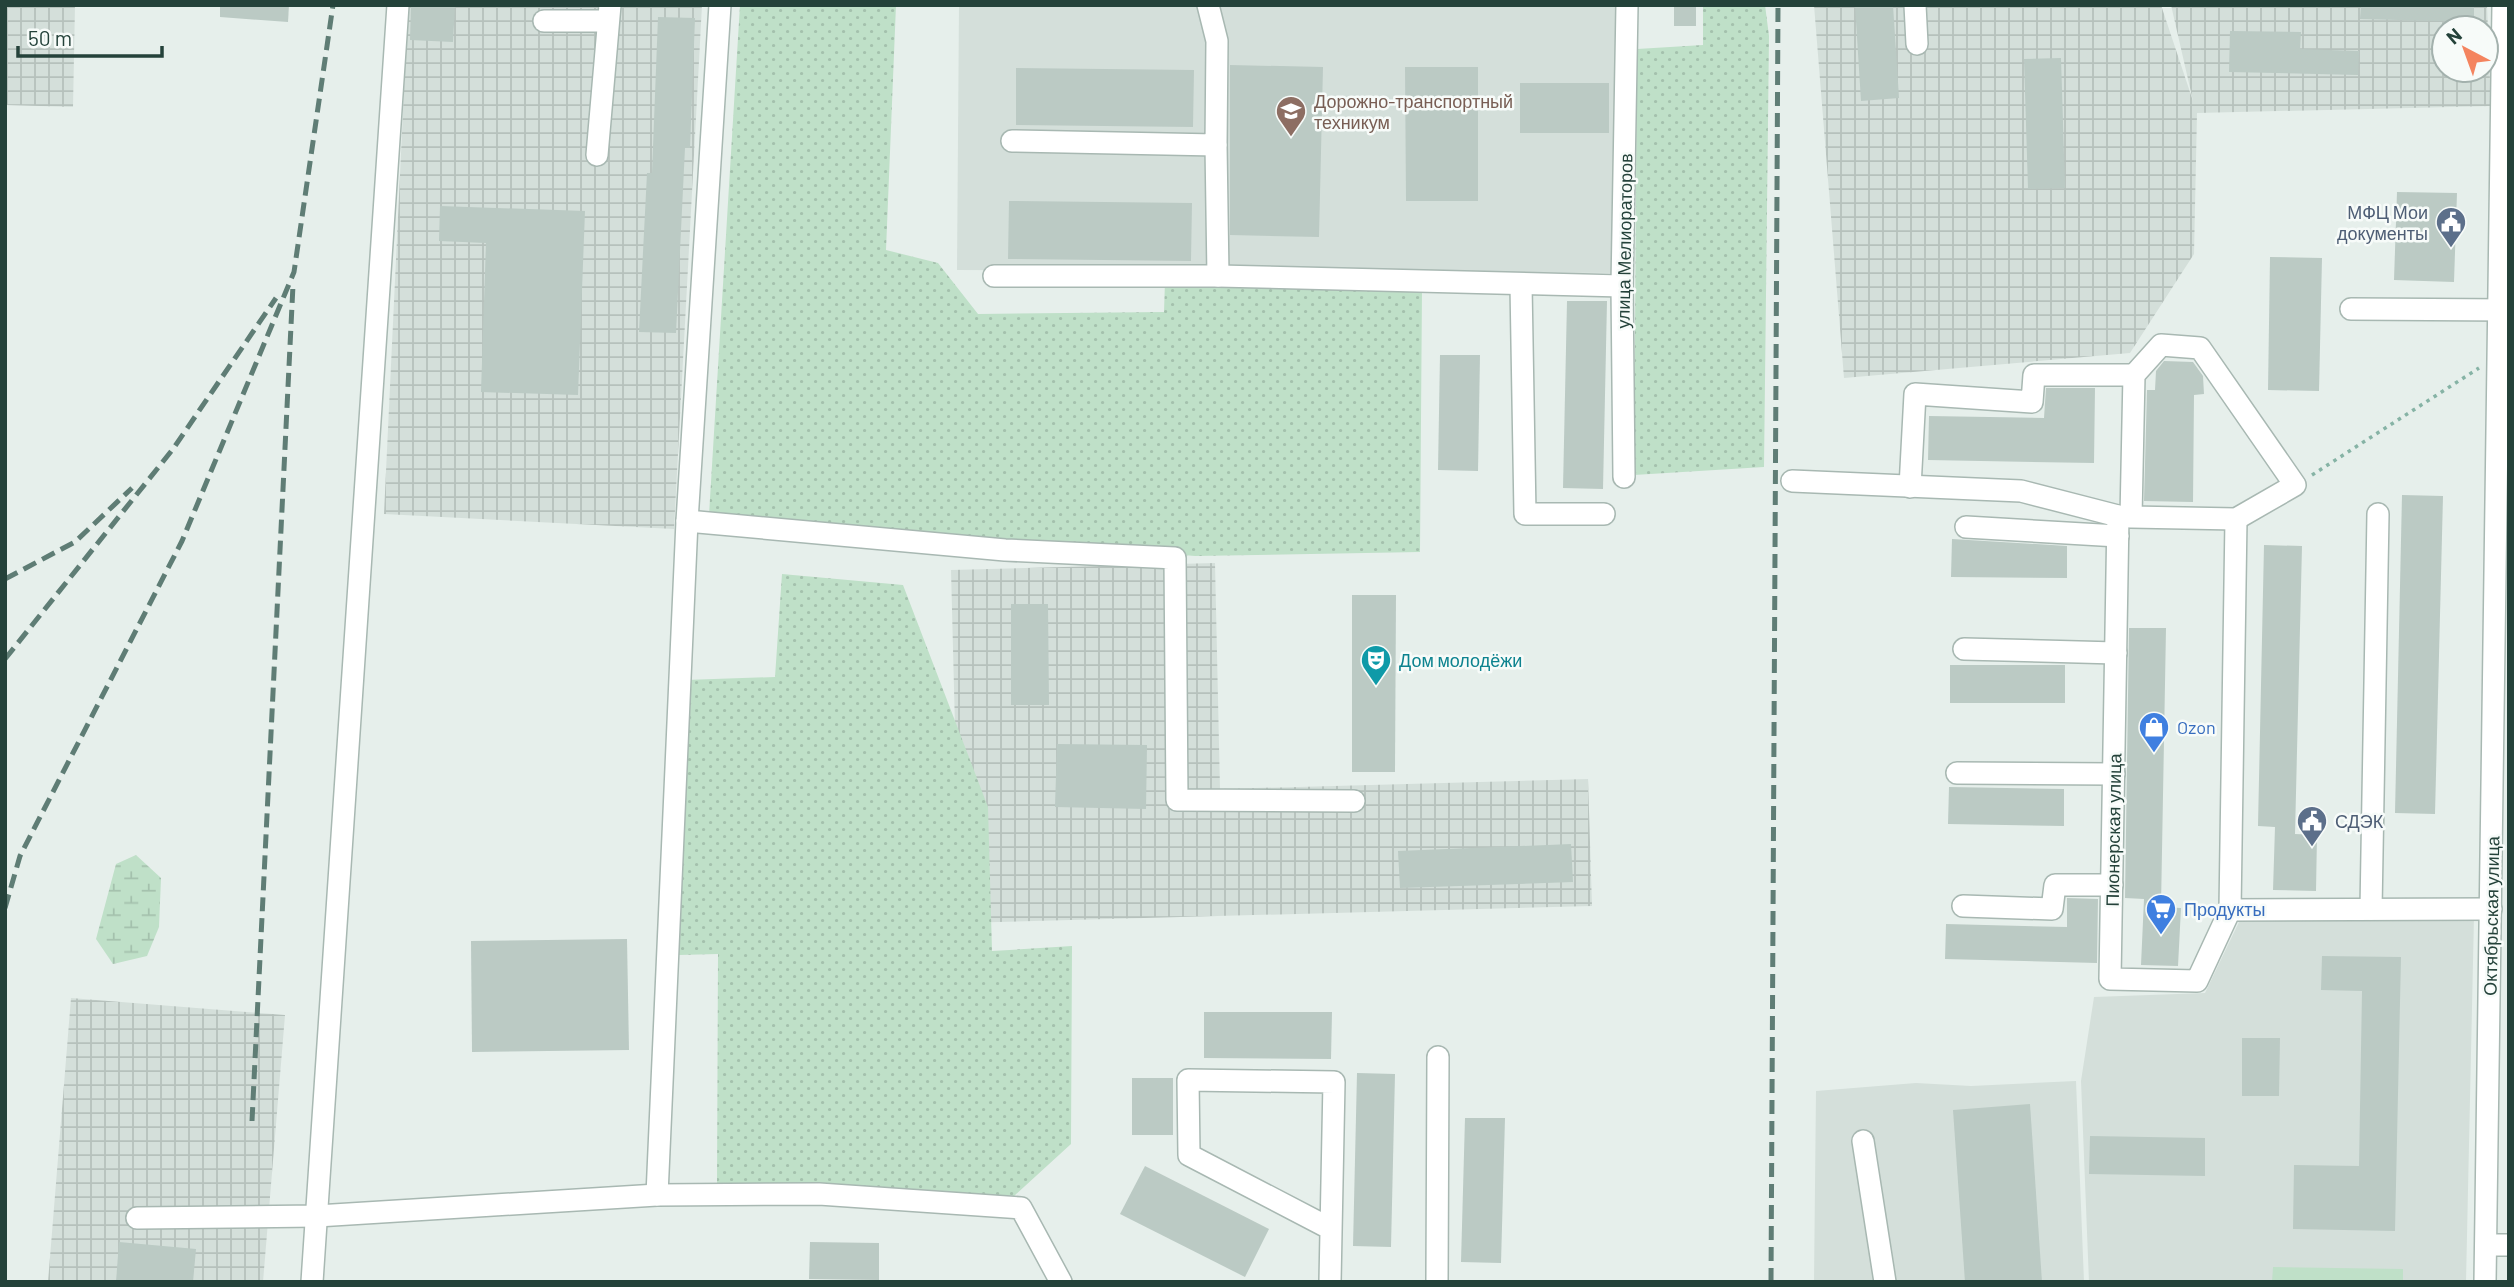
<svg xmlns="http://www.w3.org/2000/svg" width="2514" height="1287" font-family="Barlow,sans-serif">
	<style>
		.built { fill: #d4dfda }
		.industrial { fill: url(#industrial-grid); fill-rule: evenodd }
		.grass { fill: url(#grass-dots) }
		.wetland { fill: url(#wetland-marsh) }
		.garden { fill: #bfe0c8 }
		.building { fill: #bbcac4 }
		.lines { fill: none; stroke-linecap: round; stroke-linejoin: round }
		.minor-casing { stroke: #a8b8b2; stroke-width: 24 }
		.path { stroke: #86b3a5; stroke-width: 3.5; stroke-dasharray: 3.5 5; stroke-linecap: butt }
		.minor { stroke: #fff; stroke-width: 21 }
		.rail { stroke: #5f7d75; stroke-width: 5; stroke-dasharray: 14 7; stroke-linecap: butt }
		.labels { text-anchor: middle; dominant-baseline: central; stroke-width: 5; stroke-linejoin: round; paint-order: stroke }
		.education-label { font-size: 18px; fill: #785e54; stroke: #f7fbf9; text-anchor: start }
		.service-label { font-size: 18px; fill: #4e5e75; stroke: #f7fbf9; text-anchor: end }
		.street-label { font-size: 18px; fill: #24423a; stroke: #f7fbf9 }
		.culture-label { font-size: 18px; fill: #0d838f; stroke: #f7fbf9; text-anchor: start }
		.shop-label { font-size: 18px; fill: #366cbe; stroke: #f7fbf9; text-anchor: start }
	</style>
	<defs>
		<pattern id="industrial-grid" width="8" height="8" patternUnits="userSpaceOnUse" patternTransform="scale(1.75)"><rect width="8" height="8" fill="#d4dfda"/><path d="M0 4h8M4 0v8" fill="none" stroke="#b6c1bc"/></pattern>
		<pattern id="grass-dots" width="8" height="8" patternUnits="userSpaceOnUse" patternTransform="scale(1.75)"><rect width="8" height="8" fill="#bfe0c8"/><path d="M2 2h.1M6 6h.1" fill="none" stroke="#a4c1ad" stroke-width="1.8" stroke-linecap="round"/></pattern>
		<pattern id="wetland-marsh" width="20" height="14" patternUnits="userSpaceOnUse" patternTransform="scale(1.75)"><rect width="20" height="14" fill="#bfe0c8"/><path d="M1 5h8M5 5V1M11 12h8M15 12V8" fill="none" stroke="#a4c1ad"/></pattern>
	</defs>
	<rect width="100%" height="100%" fill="#e6efeb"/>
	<g class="built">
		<polygon points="959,5 1627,5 1622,273 957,270"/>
		<polygon points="2474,916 2466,1282 2089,1282 2081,1081 2094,997 2205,993 2239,922"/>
		<polygon points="2076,1081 2084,1282 1814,1282 1816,1091 1916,1083 1971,1086"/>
	</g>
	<g class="industrial">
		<polygon points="5,5 75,5 73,107 5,105"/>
		<polygon points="408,5 702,5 674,529 384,514"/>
		<path d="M1814 5H2161L2193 101 2171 5H2487L2491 106 2197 113 2194 254 2130 353 1844 378ZM2444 28H2486V70H2444Z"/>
		<polygon points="1215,563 1220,789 1588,779 1592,906 960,923 951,570"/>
		<polygon points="71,998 285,1015 263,1282 48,1282"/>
	</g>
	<g class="grass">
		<polygon points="740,5 896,5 886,250 938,263 978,314 1164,312 1165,281 1422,288 1420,552 1195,556 709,515"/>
		<polygon points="1703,5 1765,5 1769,36 1764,467 1634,475 1637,49 1703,45"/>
		<polygon points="782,574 903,585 988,807 992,951 1072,946 1071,1144 1014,1196 717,1187 718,954 679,955 685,680 775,677"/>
	</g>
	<polygon class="wetland" points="136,855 161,878 159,927 147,956 113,964 96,939 116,864"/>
	<polygon class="garden" points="2273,1267 2403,1269 2403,1282 2272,1282"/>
	<g class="building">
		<polygon points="220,5 289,5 288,22 220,17"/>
		<polygon points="411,5 455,5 453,42 410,40"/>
		<rect x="1674" y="5" width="22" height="21"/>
		<polygon points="1855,5 1893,5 1899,98 1861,101"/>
		<polygon points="2361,5 2474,5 2474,22 2360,19"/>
		<polygon points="658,17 695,18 690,148 685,148 676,333 639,332 647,173 652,173"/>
		<polygon points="2230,31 2301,32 2300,49 2359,51 2358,75 2229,72"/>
		<polygon points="2061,58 2065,188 2028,189 2024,59"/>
		<polygon points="1230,65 1323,67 1319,237 1230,235"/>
		<polygon points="1405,67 1478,67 1478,201 1406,201"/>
		<polygon points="1016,68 1194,70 1193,127 1016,125"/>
		<rect x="1520" y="83" width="89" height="50"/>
		<polygon points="2397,192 2457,193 2454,282 2394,280"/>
		<polygon points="1009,201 1192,203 1191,261 1008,259"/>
		<polygon points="440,206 585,211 578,395 481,392 486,243 439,241"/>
		<polygon points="2270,257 2322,258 2319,391 2268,390"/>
		<polygon points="1567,301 1607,301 1603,489 1563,488"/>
		<polygon points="1440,355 1480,355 1478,471 1438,470"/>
		<polygon points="2164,361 2193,362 2203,376 2204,394 2194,395 2193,502 2144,501 2147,390 2155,390 2156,371"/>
		<polygon points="2046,388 2095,388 2094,463 1928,460 1929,416 2044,418"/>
		<polygon points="2402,495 2443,496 2435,814 2395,813"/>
		<polygon points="1952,539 2067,546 2067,578 1951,577"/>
		<polygon points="2264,545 2302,546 2295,834 2317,835 2316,891 2273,890 2275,827 2258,826"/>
		<polygon points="1352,595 1396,595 1395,772 1352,772"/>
		<polygon points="1011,604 1048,604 1049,705 1011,705"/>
		<polygon points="2129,628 2166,628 2161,907 2181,908 2178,966 2141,965 2144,899 2125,898"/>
		<rect x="1950" y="665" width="115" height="38"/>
		<polygon points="1057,744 1147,745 1146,809 1055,807"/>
		<polygon points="1949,787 2064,789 2064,826 1948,824"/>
		<polygon points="1571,844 1573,882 1400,888 1398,851"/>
		<polygon points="2067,898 2098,899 2097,963 1945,959 1946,924 2067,927"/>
		<polygon points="627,939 629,1050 472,1052 471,941"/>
		<polygon points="2322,956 2401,957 2395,1231 2293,1229 2294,1165 2359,1166 2362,991 2321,990"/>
		<polygon points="1204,1012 1332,1012 1331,1059 1204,1058"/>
		<polygon points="2242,1038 2280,1038 2279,1096 2242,1096"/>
		<polygon points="1357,1073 1395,1074 1391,1247 1353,1246"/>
		<rect x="1132" y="1078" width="41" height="57"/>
		<polygon points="2030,1104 2042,1282 1965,1282 1953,1110"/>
		<polygon points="1465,1118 1505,1118 1501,1263 1461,1262"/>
		<polygon points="2090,1136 2205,1138 2205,1176 2089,1174"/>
		<polygon points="1145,1166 1269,1229 1245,1277 1120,1214"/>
		<polygon points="119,1242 196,1249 193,1282 116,1282"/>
		<polygon points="810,1242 879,1243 879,1280 809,1279"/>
	</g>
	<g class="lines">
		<g class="minor-casing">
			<g id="minor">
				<polyline points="1915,5 1917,44"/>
				<polyline points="544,21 608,21"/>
				<polyline points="1012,141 1216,145 1217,41 1208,5"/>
				<polyline points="1216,145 1218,276"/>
				<polyline points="597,155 610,5"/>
				<polyline points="994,276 1218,276 1622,286"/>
				<polyline points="1521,285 1525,514 1604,514"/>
				<polyline points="2351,309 2509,310"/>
				<polyline points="1624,477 1622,286 1627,5"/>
				<polyline points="1792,481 2021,491 2118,516 2131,517 2236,519 2295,485 2200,348 2161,345 2134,375 2131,517"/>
				<polyline points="1910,487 1915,394 2032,402 2034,375 2134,375"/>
				<polyline points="2118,516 2110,979 2197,981 2230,910"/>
				<polyline points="2236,519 2230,910 2491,909"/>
				<polyline points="687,521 1005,550 1175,558 1177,800 1354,801"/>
				<polyline points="1966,527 2118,536"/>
				<polyline points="1964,649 2116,653"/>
				<polyline points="1957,773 2114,774"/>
				<polyline points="1963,906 2052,909 2055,885 2112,885"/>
				<polyline points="2371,909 2378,514"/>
				<polyline points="1863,1141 1885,1282"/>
				<polyline points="657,1195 687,521 720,5"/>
				<polyline points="137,1218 317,1216 657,1195 819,1194 1021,1208 1061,1282"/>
				<polyline points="2486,1245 2509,1245"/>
				<polyline points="312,1282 398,5"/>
				<polyline points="1330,1282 1334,1082 1188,1080 1189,1155 1331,1229"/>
				<polyline points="1437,1282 1438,1057"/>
				<polyline points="2485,1282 2503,5"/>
			</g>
		</g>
		<polyline class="path" points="2312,475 2479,368"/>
		<use href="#minor" class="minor"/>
		<g class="rail">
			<polyline points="5,579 75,542 132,488"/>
			<polyline points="5,659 173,449 276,298"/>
			<polyline points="5,908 20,856 182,541 294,272 333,5"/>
			<polyline points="252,1121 293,285"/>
			<polyline points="1771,1282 1778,5"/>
		</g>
	</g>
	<defs>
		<g id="university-pin" transform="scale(1.575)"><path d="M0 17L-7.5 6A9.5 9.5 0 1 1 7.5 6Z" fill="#8d6e63" stroke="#f7fbf9"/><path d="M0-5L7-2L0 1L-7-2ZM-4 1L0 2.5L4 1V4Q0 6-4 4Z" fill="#fff"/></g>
		<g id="civic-pin" transform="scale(1.575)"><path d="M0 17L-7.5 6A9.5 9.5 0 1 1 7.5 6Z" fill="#5c6f8a" stroke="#f7fbf9"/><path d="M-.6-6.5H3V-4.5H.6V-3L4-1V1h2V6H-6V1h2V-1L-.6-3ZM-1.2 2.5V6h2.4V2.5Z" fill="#fff"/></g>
		<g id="theatre-pin" transform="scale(1.575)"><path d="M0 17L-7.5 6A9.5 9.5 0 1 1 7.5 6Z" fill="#0f9aa8" stroke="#f7fbf9"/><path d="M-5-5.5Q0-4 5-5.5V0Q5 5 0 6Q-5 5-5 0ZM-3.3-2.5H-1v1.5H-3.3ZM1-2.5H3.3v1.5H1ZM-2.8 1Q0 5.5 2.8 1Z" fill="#fff"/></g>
		<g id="shop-pin" transform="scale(1.575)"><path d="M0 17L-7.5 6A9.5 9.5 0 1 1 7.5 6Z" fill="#3f7fe0" stroke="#f7fbf9"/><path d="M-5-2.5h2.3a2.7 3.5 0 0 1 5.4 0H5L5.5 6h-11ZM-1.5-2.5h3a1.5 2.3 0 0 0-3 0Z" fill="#fff"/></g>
		<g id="supermarket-pin" transform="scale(1.575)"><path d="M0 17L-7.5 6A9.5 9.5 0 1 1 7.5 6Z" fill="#3f7fe0" stroke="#f7fbf9"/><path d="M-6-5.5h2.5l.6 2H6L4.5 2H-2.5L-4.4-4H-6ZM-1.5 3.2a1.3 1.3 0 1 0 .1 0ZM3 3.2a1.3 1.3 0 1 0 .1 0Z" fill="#fff"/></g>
	</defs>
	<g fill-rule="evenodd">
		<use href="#university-pin" x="1291" y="111"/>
		<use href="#civic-pin" x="2451" y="222"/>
		<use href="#theatre-pin" x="1376" y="660"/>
		<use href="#shop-pin" x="2154" y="727"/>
		<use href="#civic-pin" x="2312" y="821"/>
		<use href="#supermarket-pin" x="2161" y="909"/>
	</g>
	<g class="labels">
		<g class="education-label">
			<text x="1314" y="101">Дорожно-транспортный<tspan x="1314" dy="21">техникум</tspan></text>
		</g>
		<g class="service-label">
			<text x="2428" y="212">МФЦ Мои<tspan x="2428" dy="21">документы</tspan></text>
			<text x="2335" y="821" text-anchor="start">СДЭК</text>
		</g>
		<g class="street-label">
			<text transform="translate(1624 241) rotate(-89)">улица Мелиораторов</text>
			<text transform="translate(2113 830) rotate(-89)">Пионерская улица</text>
			<text transform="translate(2491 916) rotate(-89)">Октябрьская улица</text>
		</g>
		<g class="culture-label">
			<text x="1399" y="660">Дом молодёжи</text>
		</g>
		<g class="shop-label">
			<text x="2177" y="727">Ozon</text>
			<text x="2184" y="909">Продукты</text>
		</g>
	</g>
	<rect width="2514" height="1287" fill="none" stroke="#24423a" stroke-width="14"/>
	<g transform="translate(2465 49) rotate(319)"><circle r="33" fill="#f7fbf9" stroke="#a3b1ad" stroke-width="2"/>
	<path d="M0-5L12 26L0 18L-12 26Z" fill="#f4845f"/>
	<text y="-10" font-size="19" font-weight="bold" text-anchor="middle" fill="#24423a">N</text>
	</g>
	<path d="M18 46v10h144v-10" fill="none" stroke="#24423a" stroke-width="3.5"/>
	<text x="28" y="46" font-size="21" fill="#24423a" stroke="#f7fbf9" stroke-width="5" paint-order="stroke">50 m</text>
</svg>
